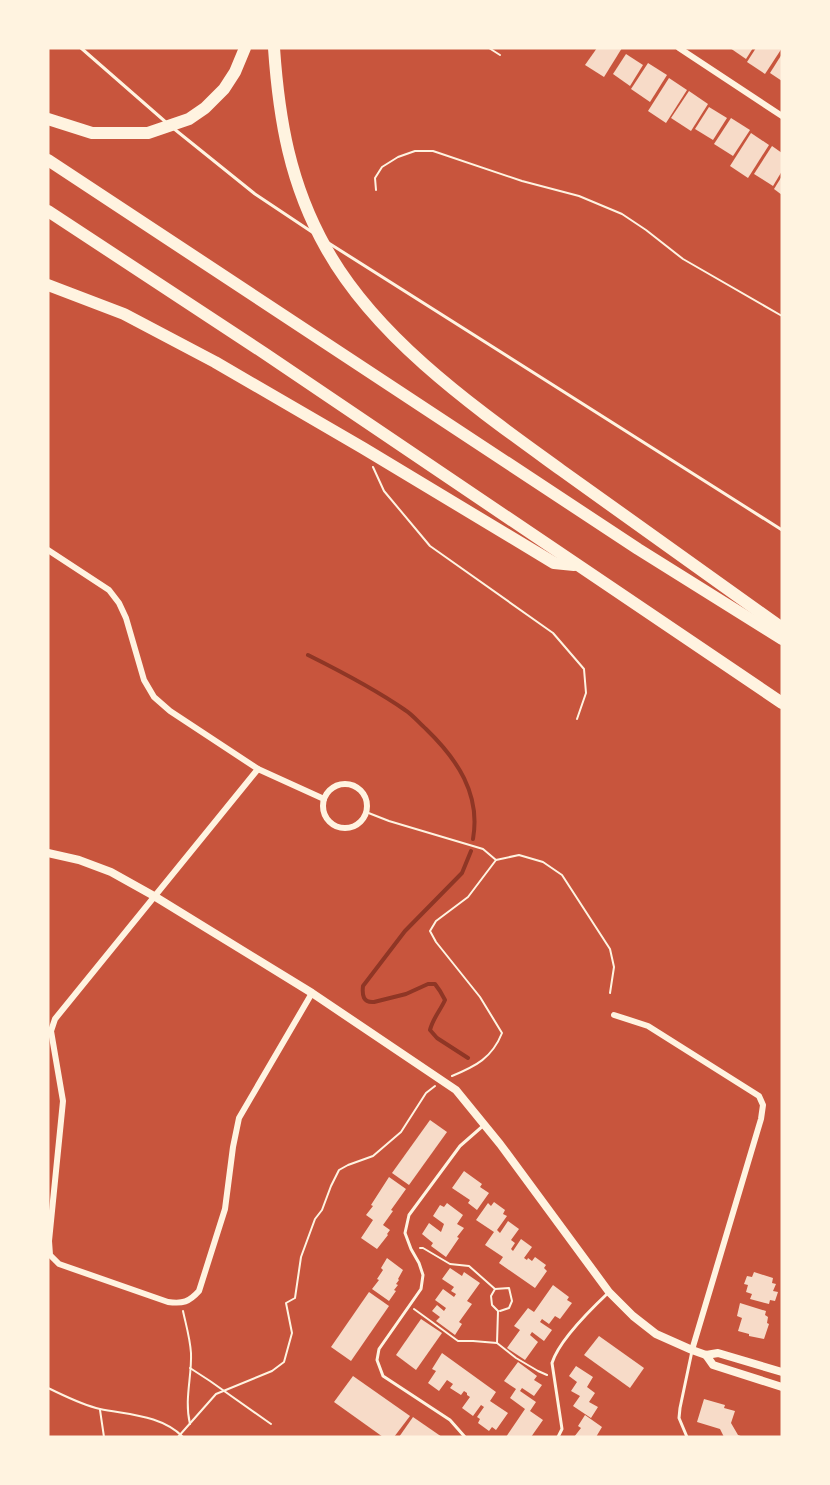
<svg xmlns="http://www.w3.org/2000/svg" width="830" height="1485" font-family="'Public Sans',sans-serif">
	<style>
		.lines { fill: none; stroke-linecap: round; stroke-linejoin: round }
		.stream { stroke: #8f3625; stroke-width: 4 }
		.building { fill: #f7dbc8 }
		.path { stroke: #fff3e0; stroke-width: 2 }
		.service { stroke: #fff3e0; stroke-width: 3 }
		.minor { stroke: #fff3e0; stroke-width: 6 }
		.tertiary { stroke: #fff3e0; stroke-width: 8 }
		.motorway { stroke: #fff3e0; stroke-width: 12 }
	</style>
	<rect width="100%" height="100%" fill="#c8553d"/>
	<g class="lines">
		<g class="stream">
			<path d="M308 655C342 672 375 689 405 710 413 715 419 723 426 729 457 759 481 794 473 839"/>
			<path d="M468 1058 437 1038 430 1030C433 1018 440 1011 445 1000L440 991 435 984H428L406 994 374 1002C363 1003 362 995 363 986L405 931 462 873 471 851"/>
		</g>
	</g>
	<g class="building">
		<polygon points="597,48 622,48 604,77 585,65"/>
		<polygon points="730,48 753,48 746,59"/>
		<polygon points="756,48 782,48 765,74 747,62"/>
		<polygon points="626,54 643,65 630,86 613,74"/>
		<polygon points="782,54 782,81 770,73"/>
		<polygon points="648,63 667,75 650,102 631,89"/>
		<polygon points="669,78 687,90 666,123 648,111"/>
		<polygon points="689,91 708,104 691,131 671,118"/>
		<polygon points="709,107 727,118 713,140 695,129"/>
		<polygon points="731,118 750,130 733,156 714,144"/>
		<polygon points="751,133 769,145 748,178 730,166"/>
		<polygon points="772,146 782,153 782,171 773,186 754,174"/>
		<polygon points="782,176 782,195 774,189"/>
		<polygon points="430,1120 447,1132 409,1185 392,1173"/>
		<polygon points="464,1171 482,1184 480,1187 489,1193 477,1210 468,1203 470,1200 452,1188"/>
		<polygon points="389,1177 406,1189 391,1210 393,1211 383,1225 390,1230 387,1234 388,1235 377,1249 361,1238 373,1220 366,1215 373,1206 371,1205"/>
		<polygon points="494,1202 505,1210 503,1214 507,1216 497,1230 500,1233 508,1221 519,1229 511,1240 515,1243 511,1249 513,1251 521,1239 532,1247 524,1258 527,1260 528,1258 532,1261 535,1257 546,1265 544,1268 547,1271 535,1288 499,1263 503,1257 485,1245 494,1232 476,1220 488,1203 491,1206"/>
		<polygon points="447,1203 463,1215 457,1224 464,1228 457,1237 459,1238 446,1257 431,1246 433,1243 422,1234 429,1223 441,1232 444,1224 433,1216 440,1205 444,1207"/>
		<polygon points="387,1258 403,1270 398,1279 399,1280 396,1284 398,1285 394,1290 396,1291 389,1301 372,1289 379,1280 377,1279 383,1270 381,1268"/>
		<polygon points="450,1268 462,1276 464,1272 480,1283 467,1301 472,1304 459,1322 462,1324 455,1335 436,1321 440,1317 432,1311 437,1305 444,1311 446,1308 435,1300 443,1289 454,1297 456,1294 451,1291 454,1287 442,1279"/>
		<polygon points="754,1272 773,1278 772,1283 776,1284 773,1291 778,1292 775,1301 770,1300 769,1304 750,1299 752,1294 746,1292 748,1285 744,1284 747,1276 752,1277"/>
		<polygon points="553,1285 569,1297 567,1300 572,1303 560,1319 555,1316 549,1324 542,1319 540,1322 552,1330 544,1341 532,1332 530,1335 538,1342 525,1360 507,1348 520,1330 514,1326 528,1308 534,1312"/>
		<polygon points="369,1292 389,1306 351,1361 331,1347"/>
		<polygon points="740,1303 766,1311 765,1315 768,1317 767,1323 769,1324 764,1339 749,1336 749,1334 738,1331 742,1318 737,1316"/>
		<polygon points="421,1319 442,1333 416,1370 396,1355"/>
		<polygon points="599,1336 644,1368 630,1388 584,1355"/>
		<polygon points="442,1353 496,1392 490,1401 508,1413 496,1430 492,1427 489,1431 478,1423 480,1419 477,1417 484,1407 481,1405 473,1416 462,1408 470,1397 467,1395 467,1393 464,1391 461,1395 450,1388 453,1384 447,1380 439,1391 428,1383 436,1371 432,1369"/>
		<polygon points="518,1362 537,1376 534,1380 542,1385 534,1396 522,1388 520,1391 536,1402 530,1411 543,1420 531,1437 506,1437 525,1409 510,1398 516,1389 504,1381"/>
		<polygon points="576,1366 593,1377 587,1387 595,1393 589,1402 598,1407 591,1418 573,1406 580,1396 571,1391 577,1382 569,1376"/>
		<polygon points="353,1376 410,1416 394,1437 383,1437 334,1402"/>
		<polygon points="704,1399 725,1405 724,1408 735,1411 731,1423 738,1435 743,1437 724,1437 720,1429 697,1422"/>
		<polygon points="585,1415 602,1427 596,1437 574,1437 581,1428 578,1426"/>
		<polygon points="413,1417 442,1437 399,1437"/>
	</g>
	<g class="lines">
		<g class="path">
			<polyline points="489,48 500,55"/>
			<polyline points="376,190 375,178 382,167 398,157 415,151 433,151 522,181 579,196 622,214 646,230 683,259 782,316"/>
			<polyline points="373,467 384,491 430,546 553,633 584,669 586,693 577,719"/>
			<polyline points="366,812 389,821 483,849 496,860 519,855 543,862 562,875 610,949 614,967 610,993"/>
			<path d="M452 1076C476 1066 492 1058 502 1033L480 997 436 942 430 931 436 921 468 897 496 860"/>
			<polyline points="420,1248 423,1248 450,1264 469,1266 495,1289 491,1296 492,1305 498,1311 497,1343"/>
			<polyline points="495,1289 509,1288 512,1301 509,1308 500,1311"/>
			<polyline points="414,1309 458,1341 473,1341 497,1343 516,1358 538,1371 547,1375"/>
			<path d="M183 1311C186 1325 190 1338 191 1353 192 1377 184 1400 190 1424"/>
			<polyline points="190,1368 210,1381 271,1424"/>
			<path d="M48 1388C65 1396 82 1405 100 1409 129 1415 161 1415 183 1437"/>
			<polyline points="100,1410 104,1437"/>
			<polyline points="178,1437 216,1394 272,1371 284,1362 292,1333 286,1303 295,1298 301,1257 315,1219 322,1210 331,1186 339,1170 348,1165 373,1156 401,1132 426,1093 435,1086"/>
		</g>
		<g class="service">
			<polyline points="81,48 168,124"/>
			<polyline points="173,128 255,194 312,232"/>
			<polyline points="327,242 782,530"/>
			<polyline points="465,1437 450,1420 383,1376 377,1360 379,1349 421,1289 423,1275 419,1263 411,1249 405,1233 409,1215 460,1146 484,1125"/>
			<path d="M558 1437 562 1429 552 1363C559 1340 590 1310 608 1293"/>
			<polyline points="687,1437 679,1418 680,1408 692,1351"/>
		</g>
		<g class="minor">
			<polyline points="679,48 782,116"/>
			<polyline points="48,550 109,590 119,603 126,618 144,680 154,697 170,711 258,769 324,799"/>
			<path d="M258 769 55 1019 51 1031 63 1101 49 1241 50 1255 59 1264 168 1302C183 1304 189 1302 199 1291L225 1209 233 1147 239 1118 312 993"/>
			<circle cx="345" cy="806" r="22"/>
			<polyline points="614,1015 648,1026 759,1096 763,1105 761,1119 692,1350"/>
		</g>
		<g class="tertiary">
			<polyline points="48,853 79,860 111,872 154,896 312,993 456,1090 500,1144 609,1292 633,1316 656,1334 692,1350 706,1355 718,1353 782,1372"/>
			<polyline points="706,1355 713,1365 782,1387"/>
		</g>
		<g class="motorway">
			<path d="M274 48C279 120 290 184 326 248 377 340 477 409 561 470 634 523 708 575 782 628"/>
			<polyline points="48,119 92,133 148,133 189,119 205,108 224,89 235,72 245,48"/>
			<polyline points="48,160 638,549 782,639"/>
			<polyline points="48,211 264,353 782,703"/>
			<polyline points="48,285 124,314 215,362 363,448 554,563 574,565"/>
		</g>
	</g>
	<rect width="830" height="1485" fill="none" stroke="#fff3e0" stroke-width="99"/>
</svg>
